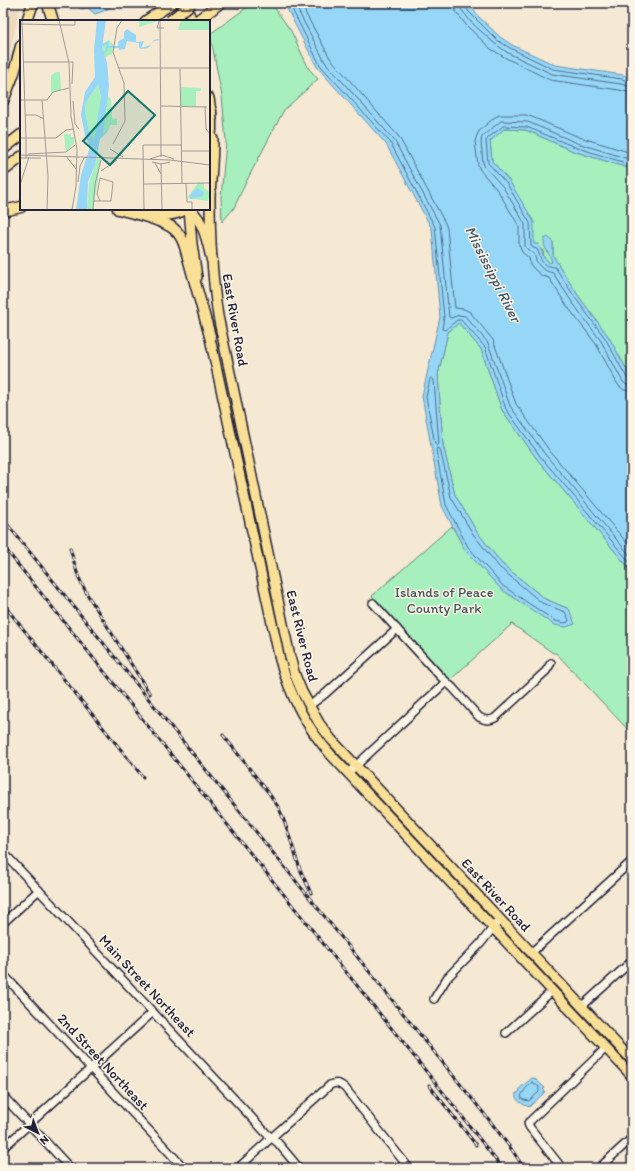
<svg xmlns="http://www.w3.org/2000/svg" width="635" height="1171" font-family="Itim,sans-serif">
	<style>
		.built { fill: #eddabe }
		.green { fill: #a7efbd; stroke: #64887c }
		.water { fill: #96d7f8; stroke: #688fac }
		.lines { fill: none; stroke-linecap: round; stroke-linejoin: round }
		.shore { stroke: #506a87; stroke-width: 1 }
		.minor-casing { stroke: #22223b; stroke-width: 10 }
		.major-casing { stroke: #22223b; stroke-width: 12 }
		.highway-casing { stroke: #22223b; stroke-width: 13 }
		.minor { stroke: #fcf5e5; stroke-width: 7 }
		.major { stroke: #fadf96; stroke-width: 9 }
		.highway { stroke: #fadf96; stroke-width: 10 }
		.rail-casing { stroke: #22223b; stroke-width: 3 }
		.rail { stroke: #fcf5e5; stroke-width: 1.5; stroke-dasharray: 4.5; stroke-linecap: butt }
		.highway-bridge-casing { stroke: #22223b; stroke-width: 13; stroke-linecap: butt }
		.highway-bridge { stroke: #fadf96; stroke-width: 10 }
		.labels { text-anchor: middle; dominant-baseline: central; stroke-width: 3; stroke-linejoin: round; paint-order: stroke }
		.street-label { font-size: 14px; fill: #22223b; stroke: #fcf5e5 }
		.park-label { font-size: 14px; fill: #43555c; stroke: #fcf5e5 }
		.water-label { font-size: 15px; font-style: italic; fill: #455874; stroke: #fcf5e5 }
		.inset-river { fill: none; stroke: #96d7f8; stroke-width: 2 }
		.inset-road { fill: none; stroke: #a19996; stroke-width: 1 }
		.view { fill: #0f766e; fill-opacity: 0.15; stroke: #0f766e; stroke-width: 2 }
		.inset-edge { fill: none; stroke: #22223b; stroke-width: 2 }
	</style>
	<rect width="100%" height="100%" fill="#f5e9d3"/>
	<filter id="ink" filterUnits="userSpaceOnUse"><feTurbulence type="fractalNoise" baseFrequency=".025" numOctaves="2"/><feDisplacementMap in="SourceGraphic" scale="8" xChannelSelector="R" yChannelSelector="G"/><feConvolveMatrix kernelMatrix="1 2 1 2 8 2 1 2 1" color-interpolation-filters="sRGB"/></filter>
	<g filter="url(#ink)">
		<polygon class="built" points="3,3 22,3 18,15 6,73 3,79"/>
		<g class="green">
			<polygon points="253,3 271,3 291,31 309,69 318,79 284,110 245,184 234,208 222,222 221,197 226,142 222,96 210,34"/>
			<polygon points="504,129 526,130 573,151 632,169 632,379 608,336 579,297 556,261 553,255 553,242 546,251 550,254 552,262 550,263 544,258 543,251 534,244 510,182 492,161 490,141"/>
			<polygon points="459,323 481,349 502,410 537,459 623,561 632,571 632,734 556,653 553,653 512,624 450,680 372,596 452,526 465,550 501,589 569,609 545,599 502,564 477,532 455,495 443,445 438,375 448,332"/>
		</g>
		<g class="water">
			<polygon points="76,3 115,3 106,10 95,14 88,8 81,9 77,6"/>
			<path d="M284 3H468L478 16 500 37 512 45 555 65 623 75 632 79V169L573 151 526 130 504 129 490 141 492 161 510 182 534 222V244H539L544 258 550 263 552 262C549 251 544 251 544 239L548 237 553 242V255L556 261 579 297 608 336 632 379V571L623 561 537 459 502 410 481 349 459 323 448 332 438 375 443 445 455 495 477 532 502 564 545 599 569 609 575 624 566 627 554 625 501 589 465 550 442 506 422 396 440 317 432 229 386 144 317 67Z"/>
			<path d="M532 1078H534L545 1088 543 1089 545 1091 544 1093 529 1107C523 1104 514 1101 516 1093H518L520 1091 519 1089Z"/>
		</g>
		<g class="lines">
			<g class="shore">
				<polyline points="289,3 320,65 390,142 435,227 444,317 442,329 445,330 457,320 461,320 485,347 506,409 540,456 632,565"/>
				<polyline points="294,3 325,62 394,140 440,225 449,317 451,318 459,315 465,316 488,343 510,406 544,453 632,558"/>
				<polyline points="301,3 307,16 330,58 399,137 445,223 447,228 455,308 464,309 470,312 493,340 516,404 549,450 632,549"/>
				<polyline points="454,3 456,12 467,26 491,49 506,58 550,80 619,90 632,93"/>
				<polyline points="460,3 461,9 471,22 494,43 508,53 552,74 621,84 632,87"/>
				<polyline points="465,3 465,6 469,12 497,40 510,48 553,69 622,79 632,82"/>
				<polyline points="632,153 579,137 532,117 526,115 500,115 495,117 480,130 477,135 475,141 478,165 480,170 498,191 519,226 519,245 522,252 529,258 530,264 534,269 542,276 549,278 567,306 596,344 618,385 624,390 632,391"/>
				<path d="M632 160 577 143 528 122 501 121 485 134 482 137 481 142 483 163 485 167 503 187 525 224V246L528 250 534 254C537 265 541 270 553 273L572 302 601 341 623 382 627 385H632"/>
				<path d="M632 165 575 147 527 127 503 126 488 138 486 141 488 163 507 184 530 223 531 245 533 248 537 249C542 260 540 266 555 267L576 299 605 338 627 378 629 380H632"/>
				<polygon points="432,378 434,380 439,444 437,446 435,444 426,397 430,379"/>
				<polygon points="437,448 440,449 451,497 473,534 499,567 542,603 565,612 569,620 568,622 565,623 555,621 503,586 468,547 446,505 436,450"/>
				<path d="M532 1082 534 1083 539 1087V1092L529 1101 524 1100 521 1098C522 1092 527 1087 532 1082Z"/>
			</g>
			<g class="minor-casing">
				<g id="minor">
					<polyline points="631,3 632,4"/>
					<path d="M373 603 440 676 453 688 479 717C484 720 490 721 495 718L546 671 551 663"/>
					<polyline points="309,706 325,694 397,629"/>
					<polyline points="348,773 446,682"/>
					<polyline points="3,852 266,1133 278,1143 299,1168"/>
					<polyline points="3,923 39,890"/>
					<polyline points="531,953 632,861"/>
					<polyline points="3,974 184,1168"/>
					<polyline points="434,999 447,978 481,943 500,919"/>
					<polyline points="581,1007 632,961"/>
					<polyline points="506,1033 552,991"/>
					<polyline points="3,1096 70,1168"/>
					<polyline points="3,1148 153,1012"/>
					<path d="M238 1168 330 1085C336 1082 340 1083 345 1088L409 1168"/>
					<polyline points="562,1168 531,1129 529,1126 528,1123 606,1048"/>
					<polyline points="599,1168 632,1138"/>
				</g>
			</g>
			<g class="major-casing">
				<g id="major">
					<polyline points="185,3 192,21"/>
					<polyline points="209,98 212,118"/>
					<path d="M213 139C213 158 211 178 210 197 210 237 212 277 218 316L290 657 295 675 302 692 319 723 331 739 632 1060"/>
					<polyline points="189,209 192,244 197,277"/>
					<path d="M208 329 280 660C291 697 306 727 332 756L632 1076"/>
				</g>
			</g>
			<g class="highway-casing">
				<g id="highway">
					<polyline points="49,3 49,8 53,21"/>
					<polyline points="27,21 33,3"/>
					<polyline points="146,21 172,3"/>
					<polyline points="197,21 220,3"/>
					<polyline points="3,101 14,73 21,46"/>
					<polyline points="209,147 211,130 211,111"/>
					<polyline points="3,149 21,135"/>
					<polyline points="3,171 21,157"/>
					<path d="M118 209C134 213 162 219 174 229 180 234 183 240 185 247L210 336"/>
					<path d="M190 209C205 224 207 240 212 260"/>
					<polyline points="3,211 21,207"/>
					<path d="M151 214C163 216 176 215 186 209"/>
				</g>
			</g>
			<use href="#minor" class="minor"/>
			<use href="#major" class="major"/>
			<use href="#highway" class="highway"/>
			<g class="rail-casing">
				<g id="rail">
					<polyline points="3,519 490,1121 512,1150 524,1168"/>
					<polyline points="3,546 454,1106 502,1168"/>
					<polyline points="70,548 78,576 87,594 150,694"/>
					<polyline points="3,604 143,777"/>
					<polyline points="223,735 268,792 279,808 285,823 300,869 311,893"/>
					<polyline points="429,1085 476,1145"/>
				</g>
			</g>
			<use href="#rail" class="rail"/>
			<g class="highway-bridge-casing">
				<polyline id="highway-bridge" points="170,21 192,3"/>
			</g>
			<use href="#highway-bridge" class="highway-bridge"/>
		</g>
	</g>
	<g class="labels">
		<g class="street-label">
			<text transform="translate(235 320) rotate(80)">East River Road</text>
			<text transform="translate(302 636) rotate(76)">East River Road</text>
			<text transform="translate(496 895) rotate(47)">East River Road</text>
			<text transform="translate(147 986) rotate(47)">Main Street Northeast</text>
			<text transform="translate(103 1062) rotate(47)">2nd Street Northeast</text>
		</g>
		<g class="park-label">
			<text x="444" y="592">Islands of Peace<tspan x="444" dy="16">County Park</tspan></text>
		</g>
		<g class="water-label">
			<text transform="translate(493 274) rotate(63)">Mississippi River</text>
		</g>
	</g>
	<g transform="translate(20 20)">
		<rect width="190" height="190" fill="#f5e9d3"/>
		<path d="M119 0H138V1L119 7ZM161 0H190V10H158ZM90 21 97 29 93 28 92 34 85 37 82 32 83 23ZM37 52H40L41 70 31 73V55ZM78 64 81 77 80 92 74 120 69 111 65 92 66 82ZM161 67 181 68V71H176V86H161ZM87 75 91 80 92 98 97 99V105H91L90 98V106L83 114ZM44 114H51V117H54V123L46 132ZM77 138 81 139 73 190H67L69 163ZM178 163H184V168L190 172 188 181 167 178Z" fill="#a7efbd"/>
		<path d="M77 0H86L82 28 83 32 88 30 84 34 87 42 89 66 83 114 90 106V96L91 104 87 112 80 119 75 145 68 162 67 190H56L61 155 70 127 65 115 61 95 65 72 75 57 74 30ZM78 64 81 77 74 120 69 111 65 92 66 82ZM107 9 116 15V22L124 21 121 28 131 25 134 20 138 19 140 20 134 21 131 25 128 28 122 29 119 28V23L107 21 105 29 99 30 98 22 104 18V12ZM177 168 184 172 183 176 170 179V175Z" fill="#96d7f8" fill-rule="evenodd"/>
		<path class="inset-river" d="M80 27 88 22 87 26M86 31 87 27H99"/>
		<path class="inset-road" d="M2 0 6 118M39 0 49 43 51 96 57 129 56 166 52 190M140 0 141 137M139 1 137 8H144M0 4 47 5M47 5H55V0M3 42H53L52 64M99 48H160M160 48H190M160 49 162 163M0 80H27L33 72 49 68M22 80 28 156 27 190M53 81 55 104 59 109M141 86 187 87M185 86 186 109 190 114M5 95H16L24 99M0 118H36L46 110 54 109M93 124 105 101 104 63 93 32 97 8 102 0M145 125H162M90 129 103 137M162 131H190M8 134 46 132 55 125M0 135 150 140 190 145M46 136 56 149M0 138H21M6 138V118M130 139 142 135 154 139M132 142 141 144 150 142M135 143 141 154M141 143 142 190M81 151 97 140M58 162 60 146 64 138 67 137M166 163 167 182H172V190M124 164 190 163M0 165 9 137M74 181H91L93 162 80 158 77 174 80 181M73 190 75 164 81 140M124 190 123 125H145"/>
		<path class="view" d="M108 71 135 95 90 145 63 121Z"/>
		<rect width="190" height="190" class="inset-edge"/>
	</g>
	<rect width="635" height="1171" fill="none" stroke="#fcf5e5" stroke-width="16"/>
	<rect x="8" y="8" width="619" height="1155" fill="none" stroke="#22223b" stroke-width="1.5" filter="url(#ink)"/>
	<g transform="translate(38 1133) rotate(138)" stroke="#fcf5e5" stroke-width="3" paint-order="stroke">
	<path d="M0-3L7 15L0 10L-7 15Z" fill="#22223b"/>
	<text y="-6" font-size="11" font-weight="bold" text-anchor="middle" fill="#22223b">N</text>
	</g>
</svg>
